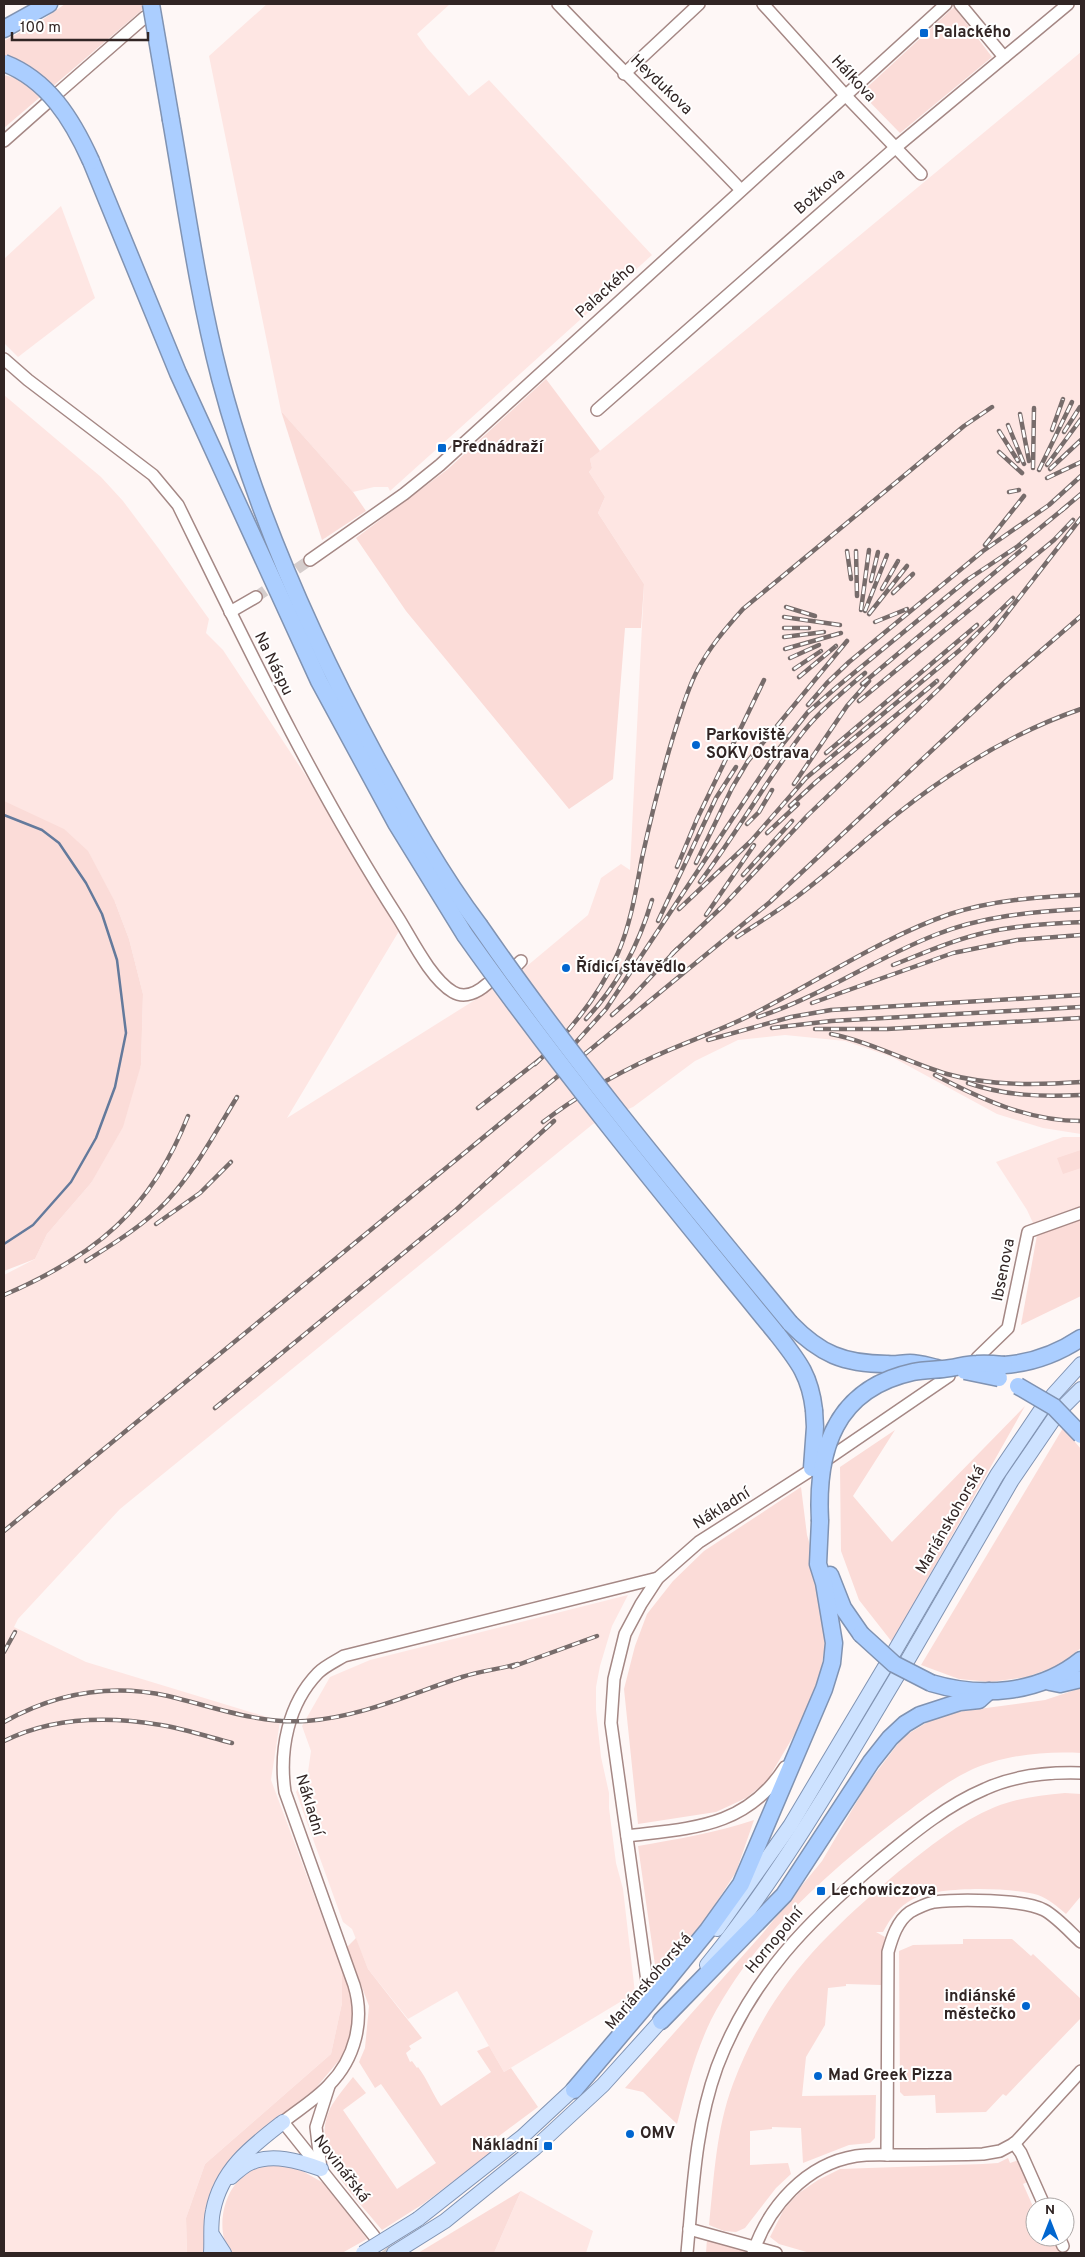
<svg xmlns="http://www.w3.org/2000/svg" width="1085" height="2257" font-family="Overpass,sans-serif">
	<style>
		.built { fill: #fee6e3 }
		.green { fill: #fbdcd8 }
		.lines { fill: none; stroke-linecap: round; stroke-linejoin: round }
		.stream { stroke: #647a9c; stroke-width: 2.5 }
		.minor-tunnel { stroke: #d5cdcc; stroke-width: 11; stroke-dasharray: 11 5.5; stroke-linecap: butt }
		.minor-casing { stroke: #a58885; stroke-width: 14 }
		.major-casing { stroke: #8093b2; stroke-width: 16 }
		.highway-casing { stroke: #8093b2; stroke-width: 19 }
		.minor { stroke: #fff; stroke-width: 11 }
		.major { stroke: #cde2ff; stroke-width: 14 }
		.highway { stroke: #abceff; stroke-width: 16 }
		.rail-casing { stroke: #776c6b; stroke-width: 4.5 }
		.rail { stroke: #fff; stroke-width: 2.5; stroke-dasharray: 8; stroke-linecap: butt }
		.major-bridge-casing { stroke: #8093b2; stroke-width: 16; stroke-linecap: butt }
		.highway-bridge-casing { stroke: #8093b2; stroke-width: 19; stroke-linecap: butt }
		.major-bridge { stroke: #cde2ff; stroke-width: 14 }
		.highway-bridge { stroke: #abceff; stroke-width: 16 }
		.poi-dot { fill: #0166cf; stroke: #fff; stroke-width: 2 }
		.labels { text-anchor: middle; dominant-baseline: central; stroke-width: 4; stroke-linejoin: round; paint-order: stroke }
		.poi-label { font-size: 16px; font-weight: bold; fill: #312524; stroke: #fff; text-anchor: start }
		.street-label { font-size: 16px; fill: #312524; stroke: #fff }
	</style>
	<rect width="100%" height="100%" fill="#fef7f6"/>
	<g class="built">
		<polygon points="267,4 450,4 417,34 427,48 469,96 489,80 652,255 390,491 388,487 374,487 353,492 281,411 209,56"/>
		<polygon points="1081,52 1081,1134 1043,1128 997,1114 892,1057 845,1041 785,1035 738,1040 695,1061 633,1107 593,1124 120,1509 18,1619 14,1627 86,1662 280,1721 271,1780 342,1970 342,2003 331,2054 205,2164 186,2218 187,2253 4,2253 4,1275 35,1259 47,1234 91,1183 141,1065 143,994 129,939 115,902 4,801 4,395 101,477 123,501 159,549 209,619 206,633 223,650 312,785 399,931 287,1118 521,971 588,915 601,878 621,864 630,870 644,584 598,513 605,497 589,472 592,468 590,459"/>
		<polygon points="61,206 95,298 18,357 4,343 4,259"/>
		<polygon points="1063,1137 1081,1137 1081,1206 1033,1223 1027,1210 996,1162"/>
		<polygon points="628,1595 612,1626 600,1666 596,1687 596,1710 601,1757 609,1793 609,1808 616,1863 623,1889 635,1993 504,2072 457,1991 408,2019 368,1969 352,1929 343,1922 296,1792 308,1772 311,1751 302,1726 330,1677 370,1660"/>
		<polygon points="521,2191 593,2231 586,2253 494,2253"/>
	</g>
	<g class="green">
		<polygon points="65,4 149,4 4,128 4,75 15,78 25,68 4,56 4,41 42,20"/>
		<polygon points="954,7 992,57 900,133 861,93"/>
		<polygon points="546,379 600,451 590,459 592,468 589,472 605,497 598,513 644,584 641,628 625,628 613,779 569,809 406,611 356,538 448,469"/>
		<polygon points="281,411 353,492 366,511 322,540"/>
		<polygon points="4,801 64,829 88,851 115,902 129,939 143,994 141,1065 123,1127 91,1183 47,1234 35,1259 4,1271"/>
		<polygon points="1081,1150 1081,1168 1063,1174 1057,1158"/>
		<polygon points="1081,1220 1081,1296 1021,1325 1037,1235"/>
		<polygon points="1025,1406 892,1642 859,1600 841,1551 840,1467 895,1430 853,1496 892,1542"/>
		<polygon points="1063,1428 1081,1449 1081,1648 1059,1665 1027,1677 990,1682 959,1679 921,1665"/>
		<polygon points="801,1487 807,1535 820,1580 826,1640 819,1680 797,1730 767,1781 746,1798 716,1812 638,1824 624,1689 635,1646 647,1614 673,1581 704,1551"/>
		<path d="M1081 1688V1753C1043 1751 1001 1755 967 1772 941 1785 918 1804 895 1821 824 1875 753 1939 711 2020 695 2053 686 2089 677 2124L643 2092 625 2088 763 1933 822 1861 866 1786 903 1737 941 1714 1045 1700Z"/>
		<path d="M1065 1793 1081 1794V1896L1066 1914C1058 1907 1049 1899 1038 1895 1010 1887 938 1886 913 1899 899 1906 890 1919 883 1932H876L885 1937 882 1952 881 1985 846 1984V1986L828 1988 825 2025 806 2057 802 2096 876 2095 875 2138 870 2143 849 2145 803 2163 801 2128 772 2127V2129L750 2131V2165L788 2163 791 2174 776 2188 745 2228 736 2232 724 2231 709 2225C714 2178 716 2129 733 2084 770 1987 821 1938 898 1872 928 1848 959 1822 995 1807 1018 1798 1041 1795 1065 1793Z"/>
		<path d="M754 1820 736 1872 698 1931 657 1979 638 1846C677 1839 716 1833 754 1820Z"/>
		<path d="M356 1938 368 1969 422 2038 409 2046 411 2049 406 2053 410 2062 412 2061 417 2068 418 2067C428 2080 432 2093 441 2106L491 2072 477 2051 489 2046 504 2072 511 2068 538 2107 495 2139 500 2146 423 2204 382 2230C354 2195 306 2153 332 2105 338 2095 346 2086 353 2077L366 2093 343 2110 397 2189 436 2163 381 2084 375 2088 359 2062 365 2048 369 2006 347 1947Z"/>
		<polygon points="963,1939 1012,1939 1031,1956 1033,1954 1081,1999 1081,2018 1006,2096 1003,2094 986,2112 936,2113 935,2095 904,2096 900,2092 899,1951 913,1945 963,1944"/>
		<polygon points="342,1970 353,2001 354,2019 346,2052 315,2089 259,2133 231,2160 210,2194 205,2227 206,2253 187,2253 186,2218 205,2164 331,2054 342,2003"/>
		<polygon points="1008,2158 1010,2163 1019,2160 1029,2181 1023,2184 1035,2211 1035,2237 1055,2237 1066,2253 810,2253 779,2244 770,2237 784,2209 799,2193 818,2180 840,2169 983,2164 998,2163"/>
		<path d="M278 2163 299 2169 327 2185 367 2239 342 2253H230C214 2228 224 2184 252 2170 259 2167 270 2165 278 2163Z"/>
		<polygon points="521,2191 494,2253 418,2253"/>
		<polygon points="707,2239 753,2252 706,2253"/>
	</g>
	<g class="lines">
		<polyline class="stream" points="4,815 42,830 59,843 86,883 102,914 117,960 126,1033 115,1087 96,1138 71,1182 33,1225 4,1244"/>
		<g class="minor-tunnel">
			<polyline points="256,597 310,560"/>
			<polyline points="374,2237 387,2253"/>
		</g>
		<g class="minor-casing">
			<g id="minor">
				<path d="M558 4C618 67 681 127 741 190"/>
				<polyline points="763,4 846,96 921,174"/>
				<polyline points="960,4 1004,57"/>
				<polyline points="624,74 699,4"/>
				<polyline points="59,92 145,17"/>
				<polyline points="4,141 48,102"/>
				<path d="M4 359 28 380 153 475 178 505C247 646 314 787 399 919 412 940 431 979 453 992 465 999 478 992 487 984"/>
				<polyline points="597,410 895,148 1068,4"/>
				<polyline points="310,560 404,494 440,465 946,4"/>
				<polyline points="230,612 256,597"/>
				<polyline points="517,965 521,961"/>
				<polyline points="977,1358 1008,1328 1028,1232 1081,1213"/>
				<polyline points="829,1458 949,1376"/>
				<path d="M627 1836C691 1828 746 1828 785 1767"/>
				<polyline points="647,1981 611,1723 614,1679 625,1634 641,1604 658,1578 699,1542 808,1472"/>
				<polyline points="1014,2143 1021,2153 1045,2207"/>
				<path d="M887 2155 888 1952C892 1938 897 1921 910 1912 917 1908 926 1904 934 1902 958 1899 1023 1899 1044 1910 1057 1917 1070 1932 1081 1942"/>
				<polyline points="321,2169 316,2127 329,2086"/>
				<polyline points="689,2229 776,2253"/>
				<path d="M374 2236 283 2122C298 2110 316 2099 329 2085 355 2059 365 2020 354 1985L285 1792C279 1750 288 1704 318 1673 325 1666 336 1661 344 1656L658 1578"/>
				<polyline points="1059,2237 1063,2246"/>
				<path d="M687 2253C693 2190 695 2128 717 2067 750 1979 809 1920 879 1861 912 1834 945 1806 985 1789 1015 1775 1048 1772 1081 1773"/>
				<path d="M753 2253C768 2207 806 2164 856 2156 870 2154 885 2155 899 2155 927 2155 955 2155 983 2154L1000 2151 1015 2143 1081 2071"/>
			</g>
		</g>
		<g class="major-casing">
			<g id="major">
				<polyline points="1053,1395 1081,1364"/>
				<polyline points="1065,1405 1081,1389"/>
				<polyline points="893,1654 997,1475 1043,1407"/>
				<polyline points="906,1663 1012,1480 1055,1417"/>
				<polyline points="717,1929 790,1826 886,1665"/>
				<path d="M707 1965C781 1874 839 1773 899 1673"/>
				<path d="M231 2177C237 2172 243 2166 250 2163 272 2153 299 2161 321 2169"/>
				<polyline points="418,2219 522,2137 580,2083"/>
				<polyline points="213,2236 224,2253"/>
				<path d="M211 2253C212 2239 210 2224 213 2211 221 2169 252 2146 283 2122"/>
				<polyline points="394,2253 445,2221 535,2148 603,2085 667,2014"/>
			</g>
		</g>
		<g class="highway-casing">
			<g id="highway">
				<polyline points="4,29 49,4"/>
				<path d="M171 120C186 206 198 293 220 378 255 511 311 637 376 757 408 815 440 873 479 925"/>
				<polyline points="91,161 178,373 319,681 396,823 465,935"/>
				<path d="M790 1323C820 1354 844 1364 887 1364 895 1365 902 1363 910 1363 919 1363 928 1366 937 1368"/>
				<path d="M777 1334C798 1361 810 1375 814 1410"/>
				<path d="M1004 1365C1033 1363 1057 1354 1081 1338"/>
				<polyline points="830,1575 843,1608 861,1634"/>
				<polyline points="1050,1682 1060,1684 1081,1679"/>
				<path d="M931 1683C981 1698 1039 1694 1081 1660"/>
				<polyline points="661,2021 784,1895 871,1762 890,1738 905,1724 920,1715 960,1702 979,1700 989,1691"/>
				<polyline points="574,2090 663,1985 708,1930 741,1884 824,1689 832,1663 834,1643 824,1583 818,1564 820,1521"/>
			</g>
		</g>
		<use href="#minor" class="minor"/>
		<use href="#major" class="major"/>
		<use href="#highway" class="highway"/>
		<g class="rail-casing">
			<g id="rail">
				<polyline points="1020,414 1029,461"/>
				<polyline points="1008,425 1024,464"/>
				<polyline points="1052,430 1063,399"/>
				<polyline points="999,431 1018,461"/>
				<polyline points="1064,432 1080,407"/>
				<polyline points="999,452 1022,473"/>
				<polyline points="1047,465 1081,419"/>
				<polyline points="1033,468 1034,408"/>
				<polyline points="1050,469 1081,440"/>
				<polyline points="1039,470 1072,402"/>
				<polyline points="1047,478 1081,462"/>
				<polyline points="1009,492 1019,490"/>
				<polyline points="1062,510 1081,494"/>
				<polyline points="985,545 1024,496"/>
				<polyline points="847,551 851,579"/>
				<polyline points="856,551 857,596"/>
				<polyline points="871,581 878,552"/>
				<polyline points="882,589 898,561"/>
				<polyline points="893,593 913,574"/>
				<polyline points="786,607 815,616"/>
				<polyline points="861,610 869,550"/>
				<polyline points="865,611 887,555"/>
				<polyline points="869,614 907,566"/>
				<polyline points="784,617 840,625"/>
				<polyline points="875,622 907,609"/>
				<polyline points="784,628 809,628"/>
				<polyline points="784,637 824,632"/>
				<polyline points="785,649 841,633"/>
				<polyline points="790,658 819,645"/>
				<polyline points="794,669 821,651"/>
				<polyline points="799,677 836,646"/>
				<polyline points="862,684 1025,547"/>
				<polyline points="859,701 1054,540 1073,520"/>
				<polyline points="808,705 827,683 849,662 983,551 1049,505 1081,476"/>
				<polyline points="826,753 977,625"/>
				<polyline points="794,784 847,706 869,681"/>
				<polyline points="790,806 817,781 937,681"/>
				<polyline points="747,824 759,812 772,790"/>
				<polyline points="767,833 798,804"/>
				<polyline points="696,863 732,788 748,761 847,641"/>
				<polyline points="677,867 697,819 764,680"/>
				<polyline points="743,875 792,821"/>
				<path d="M700 882C737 833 767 779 804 731 822 709 844 691 865 673"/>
				<polyline points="679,909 751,841 806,778 961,649 1013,598"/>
				<polyline points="706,915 754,845"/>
				<polyline points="658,921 716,798 736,767"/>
				<path d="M737 937C755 925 773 914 791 901 828 874 861 843 897 814 952 770 1014 732 1081 709"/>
				<polyline points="672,954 724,905 808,815 941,687 994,630 1081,518"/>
				<path d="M893 965C924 953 955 939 988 932 1019 925 1050 924 1081 922"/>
				<polyline points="812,1003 953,953 1017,940 1081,935"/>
				<polyline points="612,1015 631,998 677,949"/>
				<path d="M758 1017C822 996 874 959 935 935 982 916 1031 912 1081 909"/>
				<path d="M586 1019C618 985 639 944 652 900"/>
				<polyline points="772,1028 831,1021 1081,1007"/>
				<polyline points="815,1029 887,1029 1081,1018"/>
				<path d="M831 1034C871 1042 907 1062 947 1074 990 1086 1037 1085 1081 1082"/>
				<polyline points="708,1040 791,1017 831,1010 1081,995"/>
				<polyline points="568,1051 606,1009 778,750 808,712 838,686 967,580 1018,546 1067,506"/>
				<path d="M535 1064C569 1033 599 996 618 953 631 923 636 890 642 858 651 817 661 777 673 737 680 715 686 693 696 673 708 649 725 629 743 609L964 426 992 407"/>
				<path d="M935 1075C981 1099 1028 1121 1081 1121"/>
				<path d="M968 1083C1006 1096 1042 1097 1081 1095"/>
				<polyline points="478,1108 539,1060"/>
				<path d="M543 1122C577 1096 614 1075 653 1057 686 1042 719 1031 751 1015 815 983 883 937 950 914 993 900 1037 897 1081 895"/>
				<polyline points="156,1224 200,1193 231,1162"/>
				<path d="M86 1261C113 1244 144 1225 166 1202 195 1171 215 1133 237 1097"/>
				<path d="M4 1295C95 1256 151 1210 188 1116"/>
				<polyline points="215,1408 456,1210 554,1121"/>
				<polyline points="4,1531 770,902 1007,680 1081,616"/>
				<polyline points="4,1652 15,1632"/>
				<polyline points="512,1667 597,1636"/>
				<path d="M4 1722C56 1693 109 1683 168 1696 214 1707 258 1724 306 1721 361 1717 410 1694 462 1677 480 1671 500 1669 518 1664"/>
				<path d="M4 1741C52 1717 109 1716 161 1725 185 1729 209 1737 232 1743"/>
			</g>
		</g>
		<use href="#rail" class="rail"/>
		<g class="major-bridge-casing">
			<polyline id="major-bridge" points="363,2253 418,2219"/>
		</g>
		<g class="highway-bridge-casing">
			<g id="highway-bridge">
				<polyline points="151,4 171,120"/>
				<path d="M4 63C48 80 72 119 91 161"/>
				<path d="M479 925C575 1064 683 1193 790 1323"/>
				<path d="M465 935C563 1073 670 1203 777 1334"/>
				<polyline points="965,1371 999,1378"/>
				<polyline points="1018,1386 1054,1407 1081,1435"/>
				<polyline points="812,1468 815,1427 814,1410"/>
				<path d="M820 1521C816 1450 835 1389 913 1372 923 1370 933 1370 943 1369 955 1368 966 1364 977 1364 986 1363 995 1364 1004 1365"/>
				<polyline points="861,1634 894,1664 931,1683"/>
			</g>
		</g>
		<use href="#major-bridge" class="major-bridge"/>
		<use href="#highway-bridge" class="highway-bridge"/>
	</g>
	<g class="poi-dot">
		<rect x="919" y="28" width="10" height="10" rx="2.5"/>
		<rect x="437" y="443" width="10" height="10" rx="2.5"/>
		<circle cx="696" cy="745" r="5"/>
		<circle cx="566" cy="968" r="5"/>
		<rect x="816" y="1886" width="10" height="10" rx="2.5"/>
		<circle cx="1026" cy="2006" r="5"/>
		<circle cx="818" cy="2076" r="5"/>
		<circle cx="630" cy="2134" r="5"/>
		<rect x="543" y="2141" width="10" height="10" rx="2.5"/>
	</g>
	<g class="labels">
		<g class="poi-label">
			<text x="934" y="33">Palackého</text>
			<text x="452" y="448">Přednádraží</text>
			<text x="706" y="736">Parkoviště<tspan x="706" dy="18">SOKV Ostrava</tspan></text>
			<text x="576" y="968">Řídicí stavědlo</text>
			<text x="831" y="1891">Lechowiczova</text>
			<text x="1016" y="1997" text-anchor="end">indiánské<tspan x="1016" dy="18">městečko</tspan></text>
			<text x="828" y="2076">Mad Greek Pizza</text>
			<text x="640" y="2134">OMV</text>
			<text x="538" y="2146" text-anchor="end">Nákladní</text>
		</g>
		<g class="street-label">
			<text transform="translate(853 79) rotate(47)">Hálkova</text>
			<text transform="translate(661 85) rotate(44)">Heydukova</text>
			<text transform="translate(820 192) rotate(-41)">Božkova</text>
			<text transform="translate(606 291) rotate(-42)">Palackého</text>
			<text transform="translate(273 664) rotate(64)">Na Náspu</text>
			<text transform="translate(1004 1270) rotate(-79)">Ibsenova</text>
			<text transform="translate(722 1509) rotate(-32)">Nákladní</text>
			<text transform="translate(951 1520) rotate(-60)">Mariánskohorská</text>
			<text transform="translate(309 1805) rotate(73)">Nákladní</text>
			<text transform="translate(775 1941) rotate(-50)">Hornopolní</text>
			<text transform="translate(649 1982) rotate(-49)">Mariánskohorská</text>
			<text transform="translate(341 2169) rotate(52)">Novinářská</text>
		</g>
	</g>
	<rect width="1085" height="2257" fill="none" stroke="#312524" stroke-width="10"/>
	<g transform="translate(1050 2222)"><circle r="24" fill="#ffffff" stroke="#ada8a7"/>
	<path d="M0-4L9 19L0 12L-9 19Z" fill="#0166cf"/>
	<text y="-8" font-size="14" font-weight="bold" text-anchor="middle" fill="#312524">N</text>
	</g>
	<path d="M12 32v8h136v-8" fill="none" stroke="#312524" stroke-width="2.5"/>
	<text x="20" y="32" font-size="15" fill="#312524" stroke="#ffffff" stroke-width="4" paint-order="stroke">100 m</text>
</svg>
